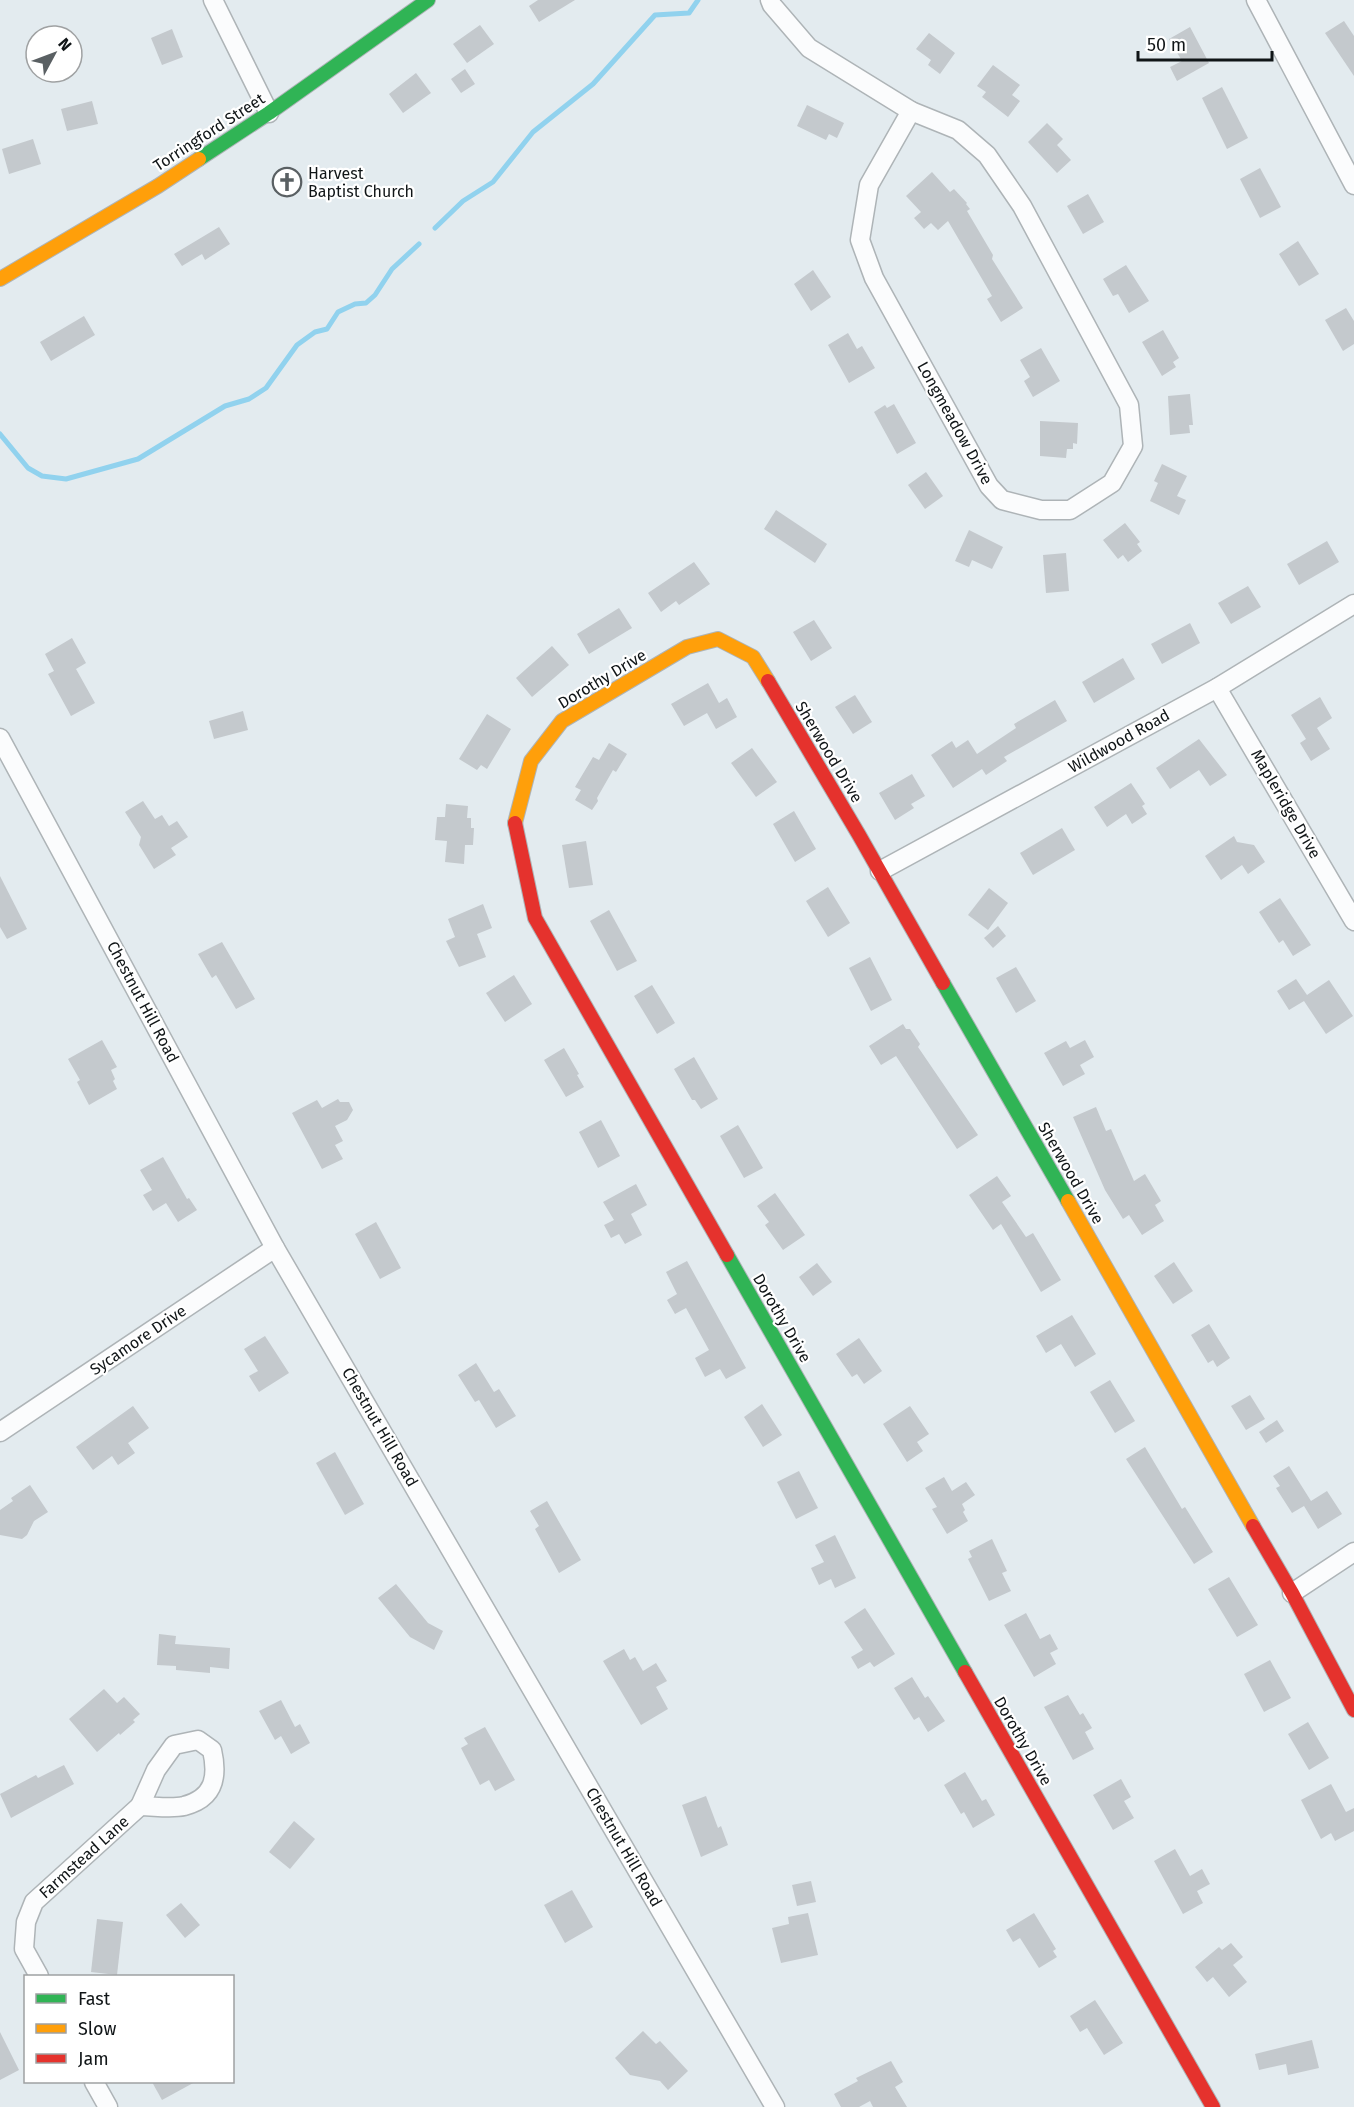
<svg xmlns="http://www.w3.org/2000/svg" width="1354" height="2107" font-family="'Fira Sans',sans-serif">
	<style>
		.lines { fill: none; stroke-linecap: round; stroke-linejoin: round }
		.stream { stroke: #91d2ee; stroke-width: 5 }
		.building { fill: #c4c9cd }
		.street-casing { stroke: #aeb4b7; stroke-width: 21 }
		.fast-casing { stroke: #aeb4b7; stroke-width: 16 }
		.slow-casing { stroke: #aeb4b7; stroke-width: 16 }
		.jam-casing { stroke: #aeb4b7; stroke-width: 16 }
		.street { stroke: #fbfcfd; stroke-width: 18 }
		.fast { stroke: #30b455; stroke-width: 14 }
		.slow { stroke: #ff9f0a; stroke-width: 14 }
		.jam { stroke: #e5322d; stroke-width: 14 }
		.labels { text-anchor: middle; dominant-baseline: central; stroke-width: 4.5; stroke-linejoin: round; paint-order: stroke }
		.street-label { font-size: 16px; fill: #101517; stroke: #fff }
		.poi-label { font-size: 16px; fill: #101517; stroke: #fff; text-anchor: start }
	</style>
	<rect width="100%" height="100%" fill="#e3ebef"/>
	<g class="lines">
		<g class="stream">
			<polyline points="435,228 463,201 493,182 533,132 593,84 655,15 689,13 698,0"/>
			<polyline points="0,434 28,468 42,476 66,479 138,459 225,406 249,399 266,388 297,345 315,332 327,329 338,312 355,304 366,303 375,295 392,269 419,244"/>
		</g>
	</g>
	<g class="building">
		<polygon points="538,0 575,0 539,22 529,6"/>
		<polygon points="1344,21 1354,36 1354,76 1325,33"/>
		<polygon points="480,25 494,44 467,63 453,44"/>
		<polygon points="1190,27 1209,63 1177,81 1170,67 1182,61 1169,39"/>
		<polygon points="172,29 183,57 162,65 151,38"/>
		<polygon points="929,33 955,53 940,74 928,65 931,60 916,49"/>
		<polygon points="993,65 1020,85 1012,95 1020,101 1008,117 982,97 986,92 977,86"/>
		<polygon points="465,69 475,84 461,93 451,79"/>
		<polygon points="416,73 431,93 403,113 389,94"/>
		<polygon points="1222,87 1248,138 1227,149 1202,98"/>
		<polygon points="92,101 98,124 67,131 61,109"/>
		<polygon points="807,105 844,123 837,138 829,134 826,140 797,126"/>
		<polygon points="1047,123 1063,139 1057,145 1071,160 1057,173 1028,142"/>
		<polygon points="33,139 41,164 9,174 2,149"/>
		<polygon points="1260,168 1281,207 1260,218 1240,179"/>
		<polygon points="932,172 950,192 954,189 967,203 966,204 970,209 967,211 993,255 992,259 1023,308 1001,322 987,299 992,296 948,221 938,230 931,223 924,229 914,218 921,212 906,196"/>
		<polygon points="1088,194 1104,222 1083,234 1067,206"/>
		<polygon points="219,227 230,244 205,260 202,254 182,266 174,254"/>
		<polygon points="1298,241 1319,274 1299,286 1279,254"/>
		<polygon points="1126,265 1149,301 1129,313 1118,294 1113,296 1103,279"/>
		<polygon points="813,270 831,297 811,311 794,284"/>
		<polygon points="1346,308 1354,321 1354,344 1343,351 1325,320"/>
		<polygon points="84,316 95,335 51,361 40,342"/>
		<polygon points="1163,330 1179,358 1173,362 1176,367 1162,376 1142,342"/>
		<polygon points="848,333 857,349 862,346 875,368 849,383 828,345"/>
		<polygon points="1041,348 1060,381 1033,397 1024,381 1030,377 1020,360"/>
		<polygon points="1190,394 1193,425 1189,425 1190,433 1170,435 1168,396"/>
		<polygon points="894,404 916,443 897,454 874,412 885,405 887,408"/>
		<polygon points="1040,421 1078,423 1077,444 1073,443 1073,449 1067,449 1066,458 1040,456"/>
		<polygon points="1162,464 1187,476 1177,496 1186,500 1179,515 1150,501 1158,483 1154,481"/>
		<polygon points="926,472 943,496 925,509 908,485"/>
		<polygon points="776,510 827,544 815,563 764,529"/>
		<polygon points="1125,523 1140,542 1137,544 1142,551 1128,562 1123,555 1118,559 1103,540"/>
		<polygon points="969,530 1003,547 992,569 972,560 969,567 955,561"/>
		<polygon points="1327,541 1339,562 1299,585 1287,564"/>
		<polygon points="1066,553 1069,591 1046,593 1043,555"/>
		<polygon points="694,562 710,584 679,605 676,601 661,612 648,593"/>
		<polygon points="1248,586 1261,607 1231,624 1218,603"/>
		<polygon points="619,608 632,628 589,654 577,634"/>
		<polygon points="814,620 832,648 811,661 793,632"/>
		<polygon points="1190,623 1200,643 1162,664 1151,644"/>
		<polygon points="72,638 86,663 76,669 95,703 71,716 48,674 54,671 45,654"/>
		<polygon points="552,646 569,665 532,697 516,678"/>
		<polygon points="1123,658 1135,679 1094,703 1082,682"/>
		<polygon points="708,683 719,703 727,698 737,717 716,729 707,713 684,726 671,704"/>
		<polygon points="855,695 872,722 853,734 835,707"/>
		<polygon points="1320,697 1332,718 1317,728 1330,749 1311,761 1300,743 1306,739 1291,715"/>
		<polygon points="1055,700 1067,721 1004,757 1007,761 986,775 982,769 953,788 931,755 952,741 956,748 968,740 977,754 1016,728 1014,724"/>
		<polygon points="243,711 248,730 214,739 209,721"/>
		<polygon points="487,714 511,729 487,769 481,765 477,770 459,759"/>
		<polygon points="1199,739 1227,775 1210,786 1199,770 1170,789 1156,768"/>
		<polygon points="609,743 627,754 616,772 613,770 597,798 598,801 592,810 575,800 581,790 575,787 593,757 599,760"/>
		<polygon points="752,748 777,782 756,797 731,763"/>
		<polygon points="912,774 925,796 911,804 914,808 895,820 879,793"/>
		<polygon points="1131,783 1145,804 1142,806 1147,814 1132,824 1126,814 1107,827 1094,807"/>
		<polygon points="143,801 155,819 162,815 169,826 177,821 188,837 171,848 176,855 154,869 139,845 141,837 125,812"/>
		<polygon points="446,804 468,806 467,818 471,818 471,828 474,828 473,845 465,845 464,864 445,862 447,841 435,840 437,817 445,817"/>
		<polygon points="794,811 816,849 795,862 773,824"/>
		<polygon points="1062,828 1075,850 1033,875 1020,853"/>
		<polygon points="1234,836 1237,842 1254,845 1265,862 1248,874 1242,865 1221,880 1205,856"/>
		<polygon points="586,841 593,885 569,888 562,845"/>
		<polygon points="0,876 27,929 7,939 0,927"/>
		<polygon points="828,887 850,923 828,937 806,901"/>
		<polygon points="989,888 1008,903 988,930 968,915"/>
		<polygon points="1280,898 1311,945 1293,956 1283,940 1279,943 1259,912"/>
		<polygon points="483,904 492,928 477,934 486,957 459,967 446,941 455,937 448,919"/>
		<polygon points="609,910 637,961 617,971 590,921"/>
		<polygon points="998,926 1006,936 993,948 984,938"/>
		<polygon points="222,942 255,999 236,1009 216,975 212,978 198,954"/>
		<polygon points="870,957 892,1000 871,1011 849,968"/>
		<polygon points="1016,967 1036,1001 1016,1013 996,978"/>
		<polygon points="514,975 532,1004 505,1022 486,993"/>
		<polygon points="1296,979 1307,995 1329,980 1353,1016 1326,1034 1304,1001 1289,1010 1277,991"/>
		<polygon points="652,985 675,1023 657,1034 634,996"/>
		<polygon points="903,1024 906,1029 910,1029 920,1044 918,1047 978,1135 957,1149 896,1056 881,1065 869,1046"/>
		<polygon points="102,1040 117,1067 111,1070 115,1079 113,1081 117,1089 89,1105 77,1082 80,1080 68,1059"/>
		<polygon points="1085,1040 1094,1057 1080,1065 1085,1074 1063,1086 1044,1053 1066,1041 1070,1048"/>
		<polygon points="564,1048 579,1074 577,1075 584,1087 566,1097 544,1060"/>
		<polygon points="694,1057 718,1099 701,1109 695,1100 692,1100 674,1069"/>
		<polygon points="338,1099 340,1102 349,1102 353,1110 347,1120 335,1126 343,1141 335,1145 343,1159 322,1169 292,1113 317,1100 322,1108"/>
		<polygon points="1096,1107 1106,1131 1111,1129 1134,1181 1145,1174 1161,1201 1155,1205 1164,1221 1142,1235 1129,1215 1123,1219 1105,1190 1073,1117"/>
		<polygon points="601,1120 620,1156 598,1168 579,1132"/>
		<polygon points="738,1125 763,1168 744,1178 720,1136"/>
		<polygon points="163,1157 187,1199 189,1198 197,1210 178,1222 166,1203 153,1211 143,1195 152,1190 140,1170"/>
		<polygon points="997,1176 1011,1196 1002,1202 1026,1237 1033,1233 1061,1280 1041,1292 1001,1224 993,1230 969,1195"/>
		<polygon points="636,1184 647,1205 631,1214 642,1235 625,1244 619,1234 611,1238 604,1225 614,1220 603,1202"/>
		<polygon points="775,1193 805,1235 783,1250 765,1225 769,1222 757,1206"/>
		<polygon points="376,1222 401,1268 380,1279 355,1234"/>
		<polygon points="687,1261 746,1368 726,1379 720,1369 705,1377 695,1358 709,1350 686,1308 675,1314 667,1300 677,1294 666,1272"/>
		<polygon points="1174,1262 1193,1291 1173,1304 1154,1276"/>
		<polygon points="817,1263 832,1282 813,1296 799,1277"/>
		<polygon points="1072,1315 1096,1354 1075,1367 1061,1344 1046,1353 1036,1336"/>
		<polygon points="1209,1324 1230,1358 1217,1367 1213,1360 1208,1363 1191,1335"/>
		<polygon points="265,1336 289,1373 259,1392 249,1376 258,1371 244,1349"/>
		<polygon points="859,1338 882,1371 864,1384 857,1374 852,1377 836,1354"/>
		<polygon points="476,1363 494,1392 499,1389 516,1416 496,1428 479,1400 475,1402 458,1375"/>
		<polygon points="1110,1380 1135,1421 1115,1433 1090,1392"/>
		<polygon points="1250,1395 1265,1419 1246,1430 1231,1406"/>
		<polygon points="762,1404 782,1435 763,1447 744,1417"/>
		<polygon points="133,1406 149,1428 128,1443 135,1453 118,1465 112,1456 93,1470 76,1447"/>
		<polygon points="910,1406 929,1434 917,1442 923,1451 907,1462 883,1424"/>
		<polygon points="1277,1420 1284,1431 1266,1443 1259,1432"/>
		<polygon points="1145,1447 1182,1509 1185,1507 1213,1552 1194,1564 1126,1459"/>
		<polygon points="335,1452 364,1504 345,1515 316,1463"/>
		<polygon points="1289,1466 1311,1501 1327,1491 1342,1514 1318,1529 1304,1506 1292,1513 1276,1488 1280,1486 1273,1476"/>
		<polygon points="799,1471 818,1508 796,1519 777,1482"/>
		<polygon points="944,1477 952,1491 966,1482 975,1495 962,1504 965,1510 963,1512 968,1521 947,1534 932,1509 937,1507 925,1488"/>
		<polygon points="30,1485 48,1512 34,1521 27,1535 22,1539 0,1535 0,1510 13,1501 11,1498"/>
		<polygon points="547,1501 581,1560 559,1573 535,1529 539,1526 530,1511"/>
		<polygon points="835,1535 856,1578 835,1588 831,1579 819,1585 811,1568 824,1562 815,1545"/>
		<polygon points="992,1539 1007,1571 1002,1573 1011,1591 989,1601 968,1559 972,1557 969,1551"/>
		<polygon points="1229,1577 1258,1625 1237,1637 1208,1589"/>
		<polygon points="396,1584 428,1623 443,1631 434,1650 410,1637 378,1598"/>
		<polygon points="865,1608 895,1654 874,1667 870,1662 858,1669 851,1657 863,1650 844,1622"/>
		<polygon points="1026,1613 1040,1639 1050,1634 1058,1649 1050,1653 1056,1664 1034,1677 1004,1625"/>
		<polygon points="159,1634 176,1636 175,1644 230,1648 229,1669 210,1667 210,1673 176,1670 176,1666 157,1665"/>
		<polygon points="624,1649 630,1660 635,1657 643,1671 656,1663 667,1681 656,1687 668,1709 641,1725 603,1661"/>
		<polygon points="1270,1660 1291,1698 1264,1712 1244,1674"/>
		<polygon points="912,1677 925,1698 928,1696 945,1721 928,1732 919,1717 914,1720 894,1688"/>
		<polygon points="104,1689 117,1703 124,1697 140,1714 133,1720 135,1722 120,1735 119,1733 97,1752 69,1719"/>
		<polygon points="1068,1695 1080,1715 1083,1713 1092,1728 1085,1732 1094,1749 1073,1760 1044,1707"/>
		<polygon points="281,1700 295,1727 300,1724 310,1743 291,1754 281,1736 275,1740 259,1711"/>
		<polygon points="1308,1722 1329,1758 1309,1770 1288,1734"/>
		<polygon points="485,1727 515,1780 495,1791 489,1780 480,1785 461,1748 468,1744 464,1738"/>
		<polygon points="64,1765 74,1784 11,1818 0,1794 36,1775 38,1778"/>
		<polygon points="965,1772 982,1801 986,1799 995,1815 973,1828 964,1812 961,1814 944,1785"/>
		<polygon points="1121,1779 1131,1797 1124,1801 1134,1818 1113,1830 1093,1795"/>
		<polygon points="1331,1784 1346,1812 1354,1808 1354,1831 1335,1841 1331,1833 1321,1839 1301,1800"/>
		<polygon points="706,1796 718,1828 721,1826 728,1845 701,1857 682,1805"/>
		<polygon points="294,1821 315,1839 290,1869 269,1852"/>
		<polygon points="1175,1849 1190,1876 1202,1869 1210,1884 1197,1891 1203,1903 1183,1914 1154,1861"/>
		<polygon points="811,1881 816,1902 797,1906 792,1885"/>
		<polygon points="572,1890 593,1927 565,1943 544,1905"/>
		<polygon points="181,1903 200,1925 185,1938 166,1915"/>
		<polygon points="808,1913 818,1955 781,1963 772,1928 789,1924 788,1917"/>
		<polygon points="1034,1913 1056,1949 1053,1951 1057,1957 1039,1968 1020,1938 1013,1942 1006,1930"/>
		<polygon points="97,1919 123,1922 117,1975 91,1972"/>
		<polygon points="1231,1943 1243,1957 1233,1965 1247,1982 1229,1997 1213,1977 1207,1982 1195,1967 1219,1947 1222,1950"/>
		<polygon points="1095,2000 1123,2043 1104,2055 1087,2028 1080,2032 1070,2016"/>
		<polygon points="643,2031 656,2044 660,2041 688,2071 668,2090 660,2081 630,2075 615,2058"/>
		<polygon points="0,2032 19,2070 0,2080"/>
		<polygon points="1312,2040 1319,2068 1288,2075 1286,2064 1259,2070 1255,2054"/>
		<polygon points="891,2061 903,2082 895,2087 907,2107 873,2107 870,2101 859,2107 841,2107 834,2094 858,2081 856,2078"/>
		<polygon points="152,2082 195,2082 162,2100"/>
	</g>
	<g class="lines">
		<g class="street-casing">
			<g id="street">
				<polyline points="213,0 269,113"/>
				<polyline points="770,0 772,5 809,48 911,111"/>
				<polyline points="1256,0 1354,185"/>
				<polygon points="911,111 958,130 987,155 1022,206 1129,405 1133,446 1112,483 1070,510 1041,510 1002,500 989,486 874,278 860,240 869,185"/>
				<polyline points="1217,688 1354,921"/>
				<polyline points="0,738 275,1248 775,2107"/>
				<polyline points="880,871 1217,688 1354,604"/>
				<polyline points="0,1432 275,1248"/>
				<polyline points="1292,1593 1354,1552"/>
				<path d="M198 1740 212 1750C218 1776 215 1798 184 1806 171 1809 154 1806 140 1806L156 1770 174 1745Z"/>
				<polyline points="39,1976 24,1949 26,1922 34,1902 140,1806"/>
				<polyline points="94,2082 108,2107"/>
			</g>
		</g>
		<g class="fast-casing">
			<g id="fast">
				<polyline points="199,159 269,113 428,0"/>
				<polyline points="943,983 1068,1201"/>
				<polyline points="727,1255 965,1672"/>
			</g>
		</g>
		<g class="slow-casing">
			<g id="slow">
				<polyline points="0,279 158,186 199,159"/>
				<polyline points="515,823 531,761 562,721 687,647 718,639 753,657 768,681"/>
				<polyline points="1068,1201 1253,1526"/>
			</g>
		</g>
		<g class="jam-casing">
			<g id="jam">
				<polyline points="768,681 859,835 943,983"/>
				<polyline points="515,823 535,918 727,1255"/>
				<polyline points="1253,1526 1292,1593 1354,1710"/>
				<polyline points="965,1672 1213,2107"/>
			</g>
		</g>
		<use href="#street" class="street"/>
		<use href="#fast" class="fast"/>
		<use href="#slow" class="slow"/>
		<use href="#jam" class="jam"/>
	</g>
	<defs>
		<g id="church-ring" transform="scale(1.5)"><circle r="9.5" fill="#fff" stroke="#5a6063" stroke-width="1.5"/><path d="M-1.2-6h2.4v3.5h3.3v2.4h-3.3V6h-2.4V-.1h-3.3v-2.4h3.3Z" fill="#5a6063"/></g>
	</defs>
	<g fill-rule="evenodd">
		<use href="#church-ring" x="287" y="182"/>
	</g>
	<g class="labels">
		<g class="street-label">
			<text transform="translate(209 132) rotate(-33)">Torringford Street</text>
			<text transform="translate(955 423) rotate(61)">Longmeadow Drive</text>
			<text transform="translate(602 679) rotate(-31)">Dorothy Drive</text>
			<text transform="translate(1119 741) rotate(-29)">Wildwood Road</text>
			<text transform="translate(829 752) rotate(59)">Sherwood Drive</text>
			<text transform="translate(1286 804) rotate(60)">Mapleridge Drive</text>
			<text transform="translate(143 1002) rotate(62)">Chestnut Hill Road</text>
			<text transform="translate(1071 1173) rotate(60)">Sherwood Drive</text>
			<text transform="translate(782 1318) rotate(60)">Dorothy Drive</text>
			<text transform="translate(138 1340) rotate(-34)">Sycamore Drive</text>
			<text transform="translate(380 1427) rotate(60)">Chestnut Hill Road</text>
			<text transform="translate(1023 1741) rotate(60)">Dorothy Drive</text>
			<text transform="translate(624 1847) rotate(60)">Chestnut Hill Road</text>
			<text transform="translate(84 1857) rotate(-42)">Farmstead Lane</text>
		</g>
		<g class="poi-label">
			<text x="308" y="173">Harvest<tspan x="308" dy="18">Baptist Church</tspan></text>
		</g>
	</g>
	<rect x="24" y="1975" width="210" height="108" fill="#ffffff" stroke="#9fa1a2" stroke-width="1.5"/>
	<rect x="36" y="1994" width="30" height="9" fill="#30b455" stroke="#9fa1a2" stroke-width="1.5"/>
	<text x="78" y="2005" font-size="18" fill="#101517">Fast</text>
	<rect x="36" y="2024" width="30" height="9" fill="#ff9f0a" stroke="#9fa1a2" stroke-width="1.5"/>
	<text x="78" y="2035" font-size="18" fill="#101517">Slow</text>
	<rect x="36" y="2054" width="30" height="9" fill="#e5322d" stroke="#9fa1a2" stroke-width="1.5"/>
	<text x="78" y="2065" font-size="18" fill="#101517">Jam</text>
	<g transform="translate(54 54) rotate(49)"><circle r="28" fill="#ffffff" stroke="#9fa1a2" stroke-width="1.5"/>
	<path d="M0-4.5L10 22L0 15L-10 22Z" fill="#5a6063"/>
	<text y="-9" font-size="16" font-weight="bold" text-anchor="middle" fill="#101517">N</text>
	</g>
	<path d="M1138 51v9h134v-9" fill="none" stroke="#101517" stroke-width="3"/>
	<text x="1147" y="51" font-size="18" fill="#101517" stroke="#ffffff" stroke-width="4.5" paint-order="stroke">50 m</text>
</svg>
